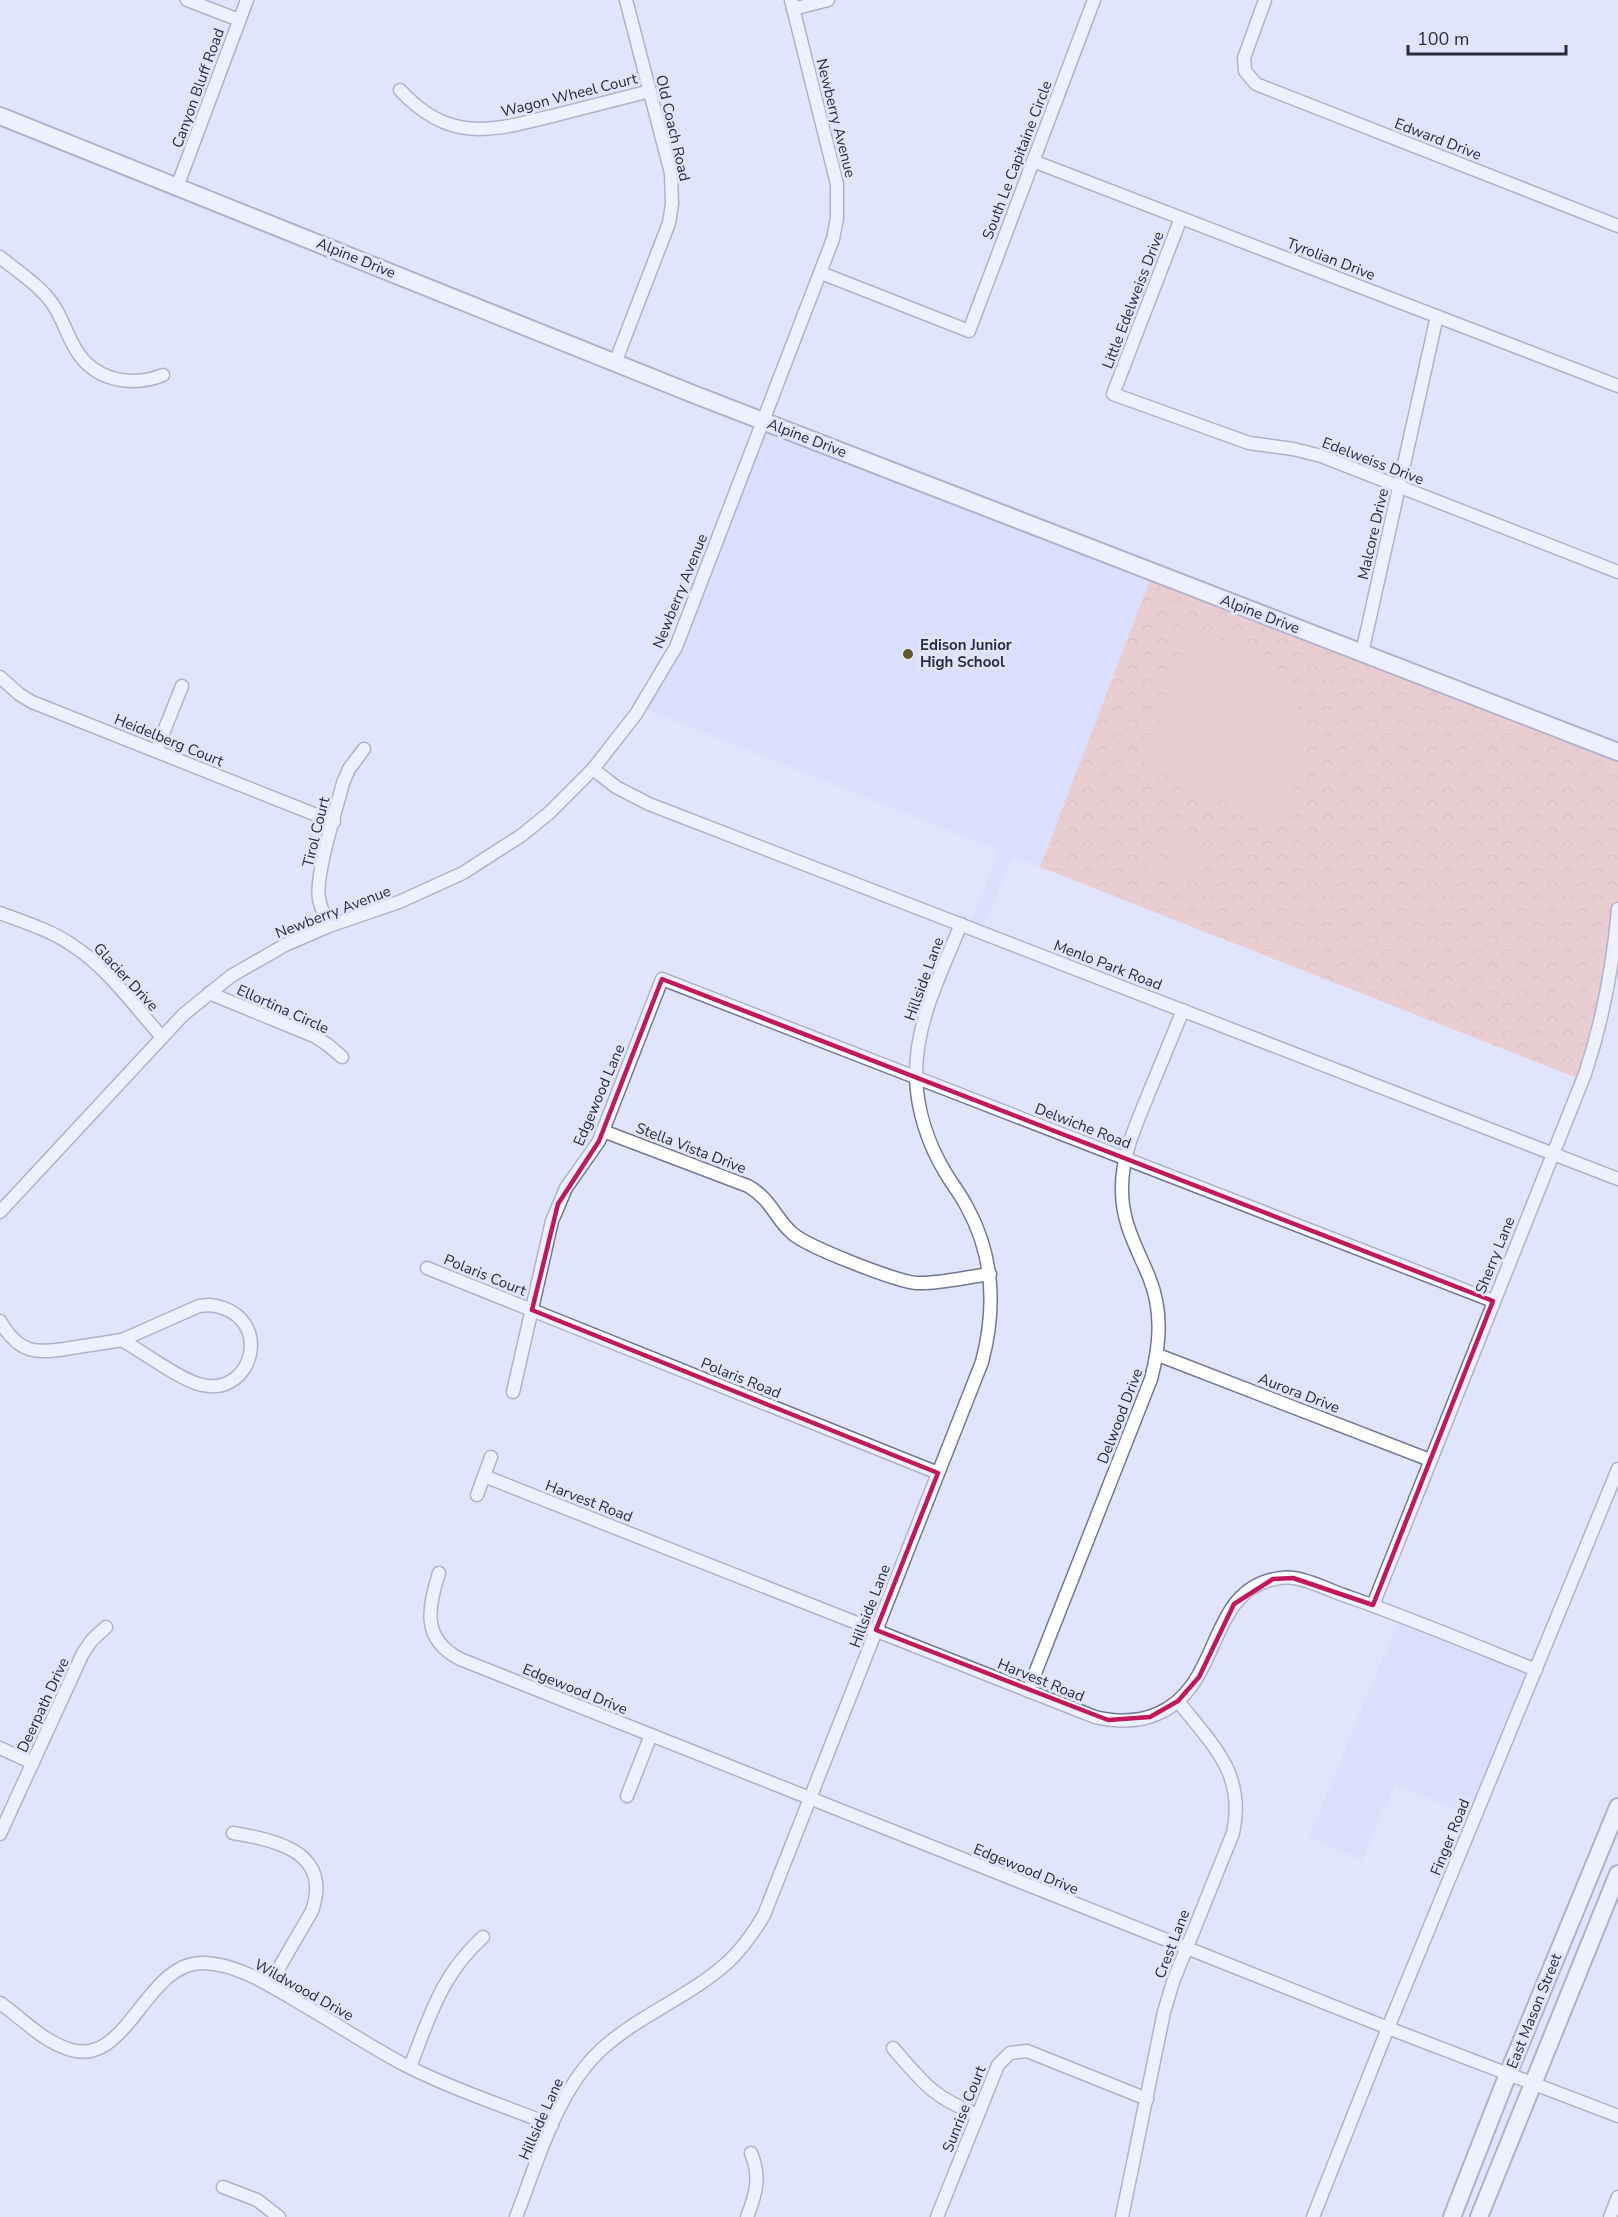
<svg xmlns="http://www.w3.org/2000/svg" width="1618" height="2217" font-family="'Nunito Sans',sans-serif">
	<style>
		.built { fill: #d3d9ff }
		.park { fill: url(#park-crowns) }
		.pitch { fill: #f5b29d }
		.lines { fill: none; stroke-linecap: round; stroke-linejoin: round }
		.street-casing { stroke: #72779a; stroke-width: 15 }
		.secondary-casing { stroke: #72779a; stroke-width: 20 }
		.street { stroke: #fff; stroke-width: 12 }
		.secondary { stroke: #fff; stroke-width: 16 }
		.marked { fill: none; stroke: #c2185b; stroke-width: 4.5; stroke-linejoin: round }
		.poi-dot { fill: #635925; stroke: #e0e4fc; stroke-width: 2 }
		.labels { text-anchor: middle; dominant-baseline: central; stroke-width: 6; stroke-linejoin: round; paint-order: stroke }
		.street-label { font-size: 15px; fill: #2a2c3b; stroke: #e0e4fc }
		.poi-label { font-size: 15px; font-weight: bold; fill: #2a2c3b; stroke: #e0e4fc; text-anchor: start }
	</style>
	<defs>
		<pattern id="park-crowns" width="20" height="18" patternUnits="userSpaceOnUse" patternTransform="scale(1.5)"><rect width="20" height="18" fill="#f5b29d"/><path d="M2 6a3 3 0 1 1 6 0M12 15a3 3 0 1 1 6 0" fill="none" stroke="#d29988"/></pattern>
	</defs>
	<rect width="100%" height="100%" fill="#e0e4fc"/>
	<g class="built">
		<polygon points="763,421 1153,572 1040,867 1013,857 981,932 969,927 999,851 641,707 659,677"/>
		<polygon points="1400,1616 1536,1670 1475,1818 1395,1784 1362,1860 1309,1837"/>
	</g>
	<polygon class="park" points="1153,572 1618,752 1618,909 1582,1080 1040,867"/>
	<g class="pitch">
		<polygon points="1193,628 1273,662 1296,700 1307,744 1283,827 1144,766"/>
		<polygon points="1161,832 1196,845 1195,849 1201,851 1197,860 1191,858 1190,862 1155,848 1156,844 1150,842 1154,833 1159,835"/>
		<polygon points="1152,853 1188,867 1187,870 1192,873 1188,882 1183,880 1181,883 1146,870 1147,866 1142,864 1145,854 1151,856"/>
	</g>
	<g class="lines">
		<g class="street-casing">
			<g id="street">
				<polyline points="187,0 239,20"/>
				<polyline points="1265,0 1244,58 1245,71 1256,84 1618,226"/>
				<polyline points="793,9 828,0"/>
				<path d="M400 90C450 144 492 131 556 115 587 107 618 99 650 91"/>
				<polyline points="1033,161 1618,386"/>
				<polyline points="177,187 247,0"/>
				<polyline points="1181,218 1113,394 1249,443 1293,449 1321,456 1618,572"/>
				<path d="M0 257C17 271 38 284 52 303 62 317 66 333 75 348 93 380 130 388 163 375"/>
				<polyline points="821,273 969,331 1094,0"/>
				<polyline points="615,363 669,223 672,204 671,173 626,0"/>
				<polyline points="1362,653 1437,316"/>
				<polyline points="0,677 19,694 32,702 334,822"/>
				<polyline points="156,751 182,686"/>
				<polyline points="593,769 616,787 649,804 1618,1179"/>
				<path d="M0 913C24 922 50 930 72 945 108 968 134 1006 162 1037"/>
				<path d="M329 926C325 917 321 909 319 899 315 874 336 811 343 783L349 769 364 749"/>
				<polyline points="209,993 314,1036 328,1045 342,1057"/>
				<path d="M603 1131 748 1186C772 1200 774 1217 792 1233 807 1247 896 1281 916 1283 940 1284 966 1277 990 1274"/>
				<polyline points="0,1212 183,1015 231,976 285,945 329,926 399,902 463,873 522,835 549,813 593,769 636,714 676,647 833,239 837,218 837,184 791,0"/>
				<polyline points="427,1268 938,1473"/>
				<path d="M210 1305C275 1313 255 1397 202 1385 182 1381 141 1351 122 1340L199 1306Z"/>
				<path d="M0 1321C19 1354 36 1354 71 1348 88 1345 105 1343 122 1340"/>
				<polyline points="1158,1355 1430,1460"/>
				<polyline points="513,1392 552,1221 566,1188 599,1141 662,979 1493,1301"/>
				<path d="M484 1476 1095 1717C1116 1722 1136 1723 1157 1714 1223 1686 1206 1592 1275 1579 1280 1578 1288 1577 1293 1578 1308 1579 1333 1592 1349 1597 1412 1619 1474 1645 1536 1670"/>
				<polyline points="477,1495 491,1457"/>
				<path d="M439 1573C428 1607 421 1639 460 1659L1388 2028 1618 2116"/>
				<path d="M1373 1605 1585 1074C1603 1020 1613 966 1618 909"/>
				<path d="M1028 1691 1151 1379C1160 1345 1163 1311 1149 1277 1137 1248 1122 1223 1122 1191 1121 1155 1137 1123 1150 1090 1161 1064 1172 1037 1183 1010"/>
				<polyline points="0,1748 33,1763"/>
				<polyline points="627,1796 651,1735"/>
				<path d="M233 1833C278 1840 332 1853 312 1911L269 1985"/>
				<polyline points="0,1834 83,1653 92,1640 106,1627"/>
				<path d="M0 2003C20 2017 40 2038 63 2047 127 2076 144 1960 204 1963 238 1964 271 1986 300 2003 335 2023 369 2046 405 2065 452 2089 504 2106 552 2125"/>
				<path d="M893 2048C924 2084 933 2097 978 2115"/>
				<path d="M410 2067C430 2016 441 1975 483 1937"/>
				<polyline points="223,2187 257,2200 279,2217"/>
				<path d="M516 2217C538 2161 557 2089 603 2048 641 2014 691 1996 728 1962 743 1948 754 1932 764 1915L982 1362C996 1309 994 1256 967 1207 961 1195 952 1184 945 1172 928 1144 917 1110 916 1077 915 1022 941 974 961 924"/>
				<path d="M747 2217C756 2194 761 2177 751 2153"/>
				<polyline points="937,2217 998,2065 1010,2053 1027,2051 1147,2099"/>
				<path d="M1122 2217 1164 2012 1173 1982 1233 1833C1246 1773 1212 1745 1178 1701"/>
				<polyline points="1313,2217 1388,2028 1618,1469"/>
				<polyline points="1610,2217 1618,2197"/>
			</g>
		</g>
		<g class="secondary-casing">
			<g id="secondary">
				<polyline points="0,116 693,394 1618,752"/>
				<polyline points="1452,2217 1508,2074 1618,1807"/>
				<polyline points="1479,2217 1618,1874"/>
			</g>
		</g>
		<use href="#street" class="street"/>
		<use href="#secondary" class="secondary"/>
	</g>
	<path d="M0 0H1618V2217H0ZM662 979 1493 1301 1373 1605 1293 1578 1273 1579 1234 1604 1199 1677 1178 1701 1150 1717 1108 1720 876 1630 938 1473 532 1310 558 1204 599 1141Z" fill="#e0e4fc" fill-opacity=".55" fill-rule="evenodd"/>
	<path class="marked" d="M662 979 1493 1301 1373 1605 1293 1578 1273 1579 1234 1604 1199 1677 1178 1701 1150 1717 1108 1720 876 1630 938 1473 532 1310 558 1204 599 1141Z"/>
	<circle class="poi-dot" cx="908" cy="654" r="6"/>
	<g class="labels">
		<g class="street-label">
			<text transform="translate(198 88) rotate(-70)">Canyon Bluff Road</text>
			<text transform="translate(569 95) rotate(-14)">Wagon Wheel Court</text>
			<text transform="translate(836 118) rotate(76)">Newberry Avenue</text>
			<text transform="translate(673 128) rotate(77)">Old Coach Road</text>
			<text transform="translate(1438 139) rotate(21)">Edward Drive</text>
			<text transform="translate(1017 160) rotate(-69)">South Le Capitaine Circle</text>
			<text transform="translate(356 258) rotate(22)">Alpine Drive</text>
			<text transform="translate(1331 259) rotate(21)">Tyrolian Drive</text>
			<text transform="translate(1133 300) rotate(-69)">Little Edelweiss Drive</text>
			<text transform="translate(807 438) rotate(21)">Alpine Drive</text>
			<text transform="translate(1373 461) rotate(21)">Edelweiss Drive</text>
			<text transform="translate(1373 534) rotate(-77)">Malcore Drive</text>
			<text transform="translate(680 591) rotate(-68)">Newberry Avenue</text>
			<text transform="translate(1260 614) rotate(21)">Alpine Drive</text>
			<text transform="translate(169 740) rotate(22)">Heidelberg Court</text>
			<text transform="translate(316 832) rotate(-76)">Tirol Court</text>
			<text transform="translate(333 912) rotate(-21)">Newberry Avenue</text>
			<text transform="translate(1108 965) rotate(21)">Menlo Park Road</text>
			<text transform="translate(126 977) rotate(47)">Glacier Drive</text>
			<text transform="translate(924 979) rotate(-70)">Hillside Lane</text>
			<text transform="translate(283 1009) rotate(24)">Ellortina Circle</text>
			<text transform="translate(599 1095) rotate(-67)">Edgewood Lane</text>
			<text transform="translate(1083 1126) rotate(21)">Delwiche Road</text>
			<text transform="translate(691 1148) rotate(21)">Stella Vista Drive</text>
			<text transform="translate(1495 1255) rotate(-68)">Sherry Lane</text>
			<text transform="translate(485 1275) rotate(22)">Polaris Court</text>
			<text transform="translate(741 1378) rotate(22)">Polaris Road</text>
			<text transform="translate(1299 1393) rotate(21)">Aurora Drive</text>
			<text transform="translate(1120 1416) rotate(-69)">Delwood Drive</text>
			<text transform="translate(589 1501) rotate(21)">Harvest Road</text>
			<text transform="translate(870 1606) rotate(-69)">Hillside Lane</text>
			<text transform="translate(1041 1680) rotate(22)">Harvest Road</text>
			<text transform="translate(575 1689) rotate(22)">Edgewood Drive</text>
			<text transform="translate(43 1705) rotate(-65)">Deerpath Drive</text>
			<text transform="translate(1450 1837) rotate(-68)">Finger Road</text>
			<text transform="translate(1026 1869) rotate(22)">Edgewood Drive</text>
			<text transform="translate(1172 1944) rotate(-69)">Crest Lane</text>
			<text transform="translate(304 1990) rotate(29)">Wildwood Drive</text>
			<text transform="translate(1534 2011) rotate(-68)">East Mason Street</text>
			<text transform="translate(964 2109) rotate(-68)">Sunrise Court</text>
			<text transform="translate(541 2119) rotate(-66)">Hillside Lane</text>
		</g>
		<g class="poi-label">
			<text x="920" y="645">Edison Junior<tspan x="920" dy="17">High School</tspan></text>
		</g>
	</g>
	<path d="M1408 45v9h158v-9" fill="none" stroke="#2a2c3b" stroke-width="3"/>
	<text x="1417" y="45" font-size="18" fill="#2a2c3b" stroke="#e0e4fc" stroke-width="4.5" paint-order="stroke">100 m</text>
</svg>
